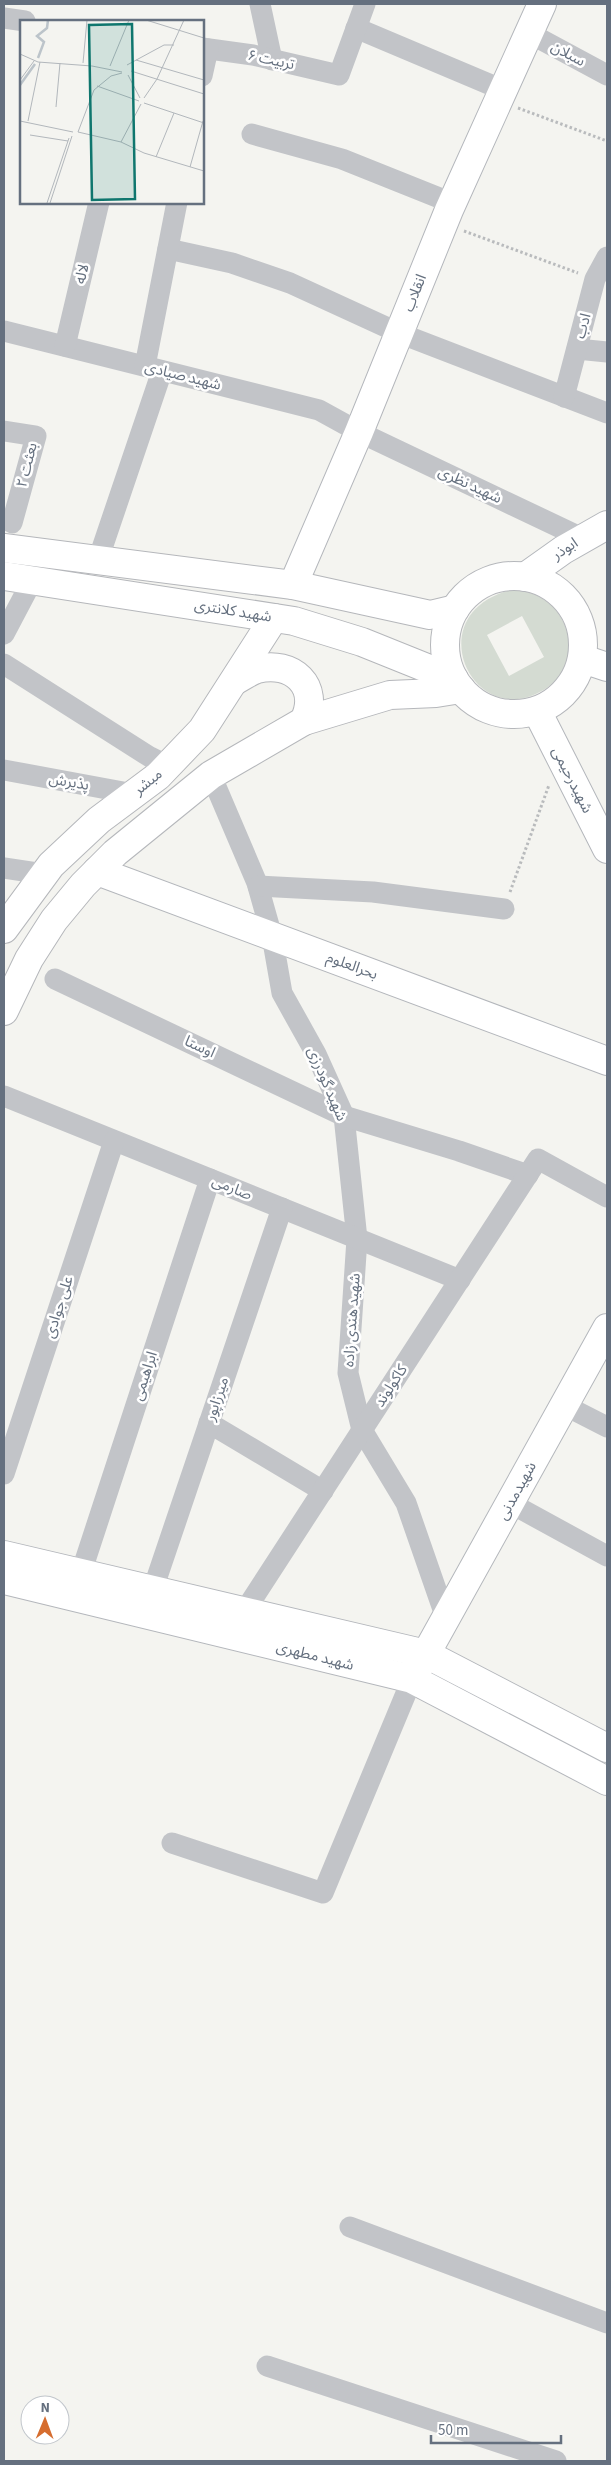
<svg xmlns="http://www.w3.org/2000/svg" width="611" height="2465" font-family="'Source Sans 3','Noto Sans Arabic',sans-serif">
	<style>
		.green { fill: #d4dbd2; fill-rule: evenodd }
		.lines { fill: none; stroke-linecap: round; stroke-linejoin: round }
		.secondary-casing { stroke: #b4b7bc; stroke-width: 30 }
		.primary-casing { stroke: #b5b7bb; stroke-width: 30 }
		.path { stroke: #b9bbbd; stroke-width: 3; stroke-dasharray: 2.5 2.5; stroke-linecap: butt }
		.street { stroke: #c2c4c8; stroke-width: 21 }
		.secondary { stroke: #fff; stroke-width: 28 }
		.primary { stroke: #fff; stroke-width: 28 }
		.labels { text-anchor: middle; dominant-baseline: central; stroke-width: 5; stroke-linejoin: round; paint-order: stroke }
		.street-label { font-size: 15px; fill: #65707f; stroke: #fff }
		.inset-river { fill: none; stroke: #bcc4ca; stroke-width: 2.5 }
		.inset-road { fill: none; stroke: #b2b7bc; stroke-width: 1 }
		.view { fill: #0f766e; fill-opacity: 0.15; stroke: #0f766e; stroke-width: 2.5 }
		.inset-edge { fill: none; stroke: #65707f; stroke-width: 2.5 }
	</style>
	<rect width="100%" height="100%" fill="#f4f4f0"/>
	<path class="green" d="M511 590C517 591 525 591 530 593 564 604 579 643 561 673 554 684 544 691 531 696 466 719 423 612 511 590ZM522 616 544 657 509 676 487 635Z"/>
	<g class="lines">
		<g class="secondary-casing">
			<g id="secondary">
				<polyline points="525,577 563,550 607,525"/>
				<polyline points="293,585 359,432 449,210 542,4"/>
				<polyline points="583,659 607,667"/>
				<polyline points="537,711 607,849"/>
				<polyline points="97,871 607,1061"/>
				<polyline points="4,1555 426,1654 607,1748"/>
				<polyline points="4,1580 412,1679 607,1781"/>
				<polyline points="417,1670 607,1328"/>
			</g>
		</g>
		<g class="primary-casing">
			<g id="primary">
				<polyline points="4,548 293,585 430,615 455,609"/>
				<polyline points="4,576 294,621 362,642 454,679"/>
				<circle cx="514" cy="645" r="69"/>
				<path d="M236 680C242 677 250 671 257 669 292 660 321 686 304 721"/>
				<polyline points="4,929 51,865 99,820 158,776 202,730 274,618"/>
				<polyline points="4,1011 29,959 54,920 83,885 115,853 211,775 304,721 390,695 436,693 461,689"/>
			</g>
		</g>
		<g class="path">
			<polyline points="518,108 607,141"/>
			<polyline points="464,231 578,273"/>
			<polyline points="510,892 549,785"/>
		</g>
		<g class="street">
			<polyline points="260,4 272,60"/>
			<polyline points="4,18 25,21"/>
			<polyline points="356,28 503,90"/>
			<polyline points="529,33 607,75"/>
			<polyline points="202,48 253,55 339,75 365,4"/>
			<polyline points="202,76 208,49"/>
			<polyline points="252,134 342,159 452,203"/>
			<polyline points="168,249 232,263 290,283 399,333 607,413"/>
			<polyline points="4,331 319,410 359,432 582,538"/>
			<polyline points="65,346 99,202"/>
			<polyline points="577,349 607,352"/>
			<polyline points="145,366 177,202"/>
			<polyline points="564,397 595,279 607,257"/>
			<polyline points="4,431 36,436 12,523"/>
			<polyline points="98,560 162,371"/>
			<polyline points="4,634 33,579"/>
			<polyline points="4,664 150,757 168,766"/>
			<polyline points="4,770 134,794"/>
			<polyline points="211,775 257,883 272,936 282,993 316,1054 344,1116 357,1239 348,1373 362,1430 406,1503 446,1618"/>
			<polyline points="4,868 44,874"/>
			<polyline points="258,886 373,892 504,909"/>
			<polyline points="55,979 344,1116 459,1151 528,1175"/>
			<polyline points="4,1096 460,1280"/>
			<polyline points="564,1405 607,1427"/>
			<polyline points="209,1423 323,1491"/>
			<polyline points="4,1474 114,1141"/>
			<polyline points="510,1503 607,1556"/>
			<polyline points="81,1573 210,1179"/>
			<polyline points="153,1589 282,1208"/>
			<polyline points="244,1612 538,1159 607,1197"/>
			<polyline points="172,1843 323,1893 412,1679"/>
			<polyline points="350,2227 607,2323"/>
			<polyline points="267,2366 556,2461"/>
		</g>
		<use href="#secondary" class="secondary"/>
		<use href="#primary" class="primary"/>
	</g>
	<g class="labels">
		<g class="street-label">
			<text transform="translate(568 54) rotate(28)">سبلان</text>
			<text transform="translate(271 60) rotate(12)">تربیت ۶</text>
			<text transform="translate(82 274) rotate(-77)">لاله</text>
			<text transform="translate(415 293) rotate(-68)">انقلاب</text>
			<text transform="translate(583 326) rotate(-75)">ادب</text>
			<text transform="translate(183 376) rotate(14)">شهید صیادی</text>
			<text transform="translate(27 465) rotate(-76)">بعثت ۲</text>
			<text transform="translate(470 485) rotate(25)">شهید نظری</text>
			<text transform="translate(565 549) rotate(-33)">ابوذر</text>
			<text transform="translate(233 611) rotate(9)">شهید کلانتری</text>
			<text transform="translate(572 780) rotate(63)">شهیدرحیمی</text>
			<text transform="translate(69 782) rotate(10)">پذیرش</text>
			<text transform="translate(148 782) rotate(-39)">مبشر</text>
			<text transform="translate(352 966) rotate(20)">بحرالعلوم</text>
			<text transform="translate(200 1047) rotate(25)">اوستا</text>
			<text transform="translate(327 1084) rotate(67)">شهید گودرزی</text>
			<text transform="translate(232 1188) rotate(22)">صارمی</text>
			<text transform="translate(59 1307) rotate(-72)">علی جوادی</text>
			<text transform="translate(352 1320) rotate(-86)">شهید هندی زاده</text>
			<text transform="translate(145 1376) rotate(-72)">ابراهیمی</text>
			<text transform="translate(391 1386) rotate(-57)">کاکولوند</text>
			<text transform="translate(217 1399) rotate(-71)">میرزاپور</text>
			<text transform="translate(517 1491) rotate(-61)">شهیدمدنی</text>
			<text transform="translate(315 1656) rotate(14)">شهید مطهری</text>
		</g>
	</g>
	<g transform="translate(20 20)">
		<rect width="184" height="184" fill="#f4f4f0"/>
		<path class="inset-river" d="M18 38 24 22 17 16 27 8 28 0M0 65 15 44"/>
		<path class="inset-road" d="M126 0 184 18M0 34 18 42 72 46 102 52M116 40 184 60M63 43 67 0M107 45 144 25H154M90 46 109 0M111 51 184 74M102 53 91 56 74 70 58 112 101 122 124 133 184 151M108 55 120 78M0 60 14 41M77 66 119 81M124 78 137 59 164 0M124 83 184 103M36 87 40 43M0 101 53 112M8 101 20 42M10 115 48 121M101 122 121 84M136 137 154 93M170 147 183 101M27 183 49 118M30 183 52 116"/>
		<path class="view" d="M112 4 115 179 72 180 69 5Z"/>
		<rect width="184" height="184" class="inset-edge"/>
	</g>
	<rect width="611" height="2465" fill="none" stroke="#65707f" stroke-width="10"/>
	<g transform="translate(45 2420) rotate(1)"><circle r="24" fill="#ffffff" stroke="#c1c6cc"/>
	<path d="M0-4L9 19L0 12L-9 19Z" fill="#d66d2f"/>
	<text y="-8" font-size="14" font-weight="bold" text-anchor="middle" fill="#65707f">N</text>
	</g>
	<path d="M431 2435v8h130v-8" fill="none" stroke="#65707f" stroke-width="2.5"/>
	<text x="438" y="2435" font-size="15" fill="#65707f" stroke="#ffffff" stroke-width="4" paint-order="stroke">50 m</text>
</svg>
